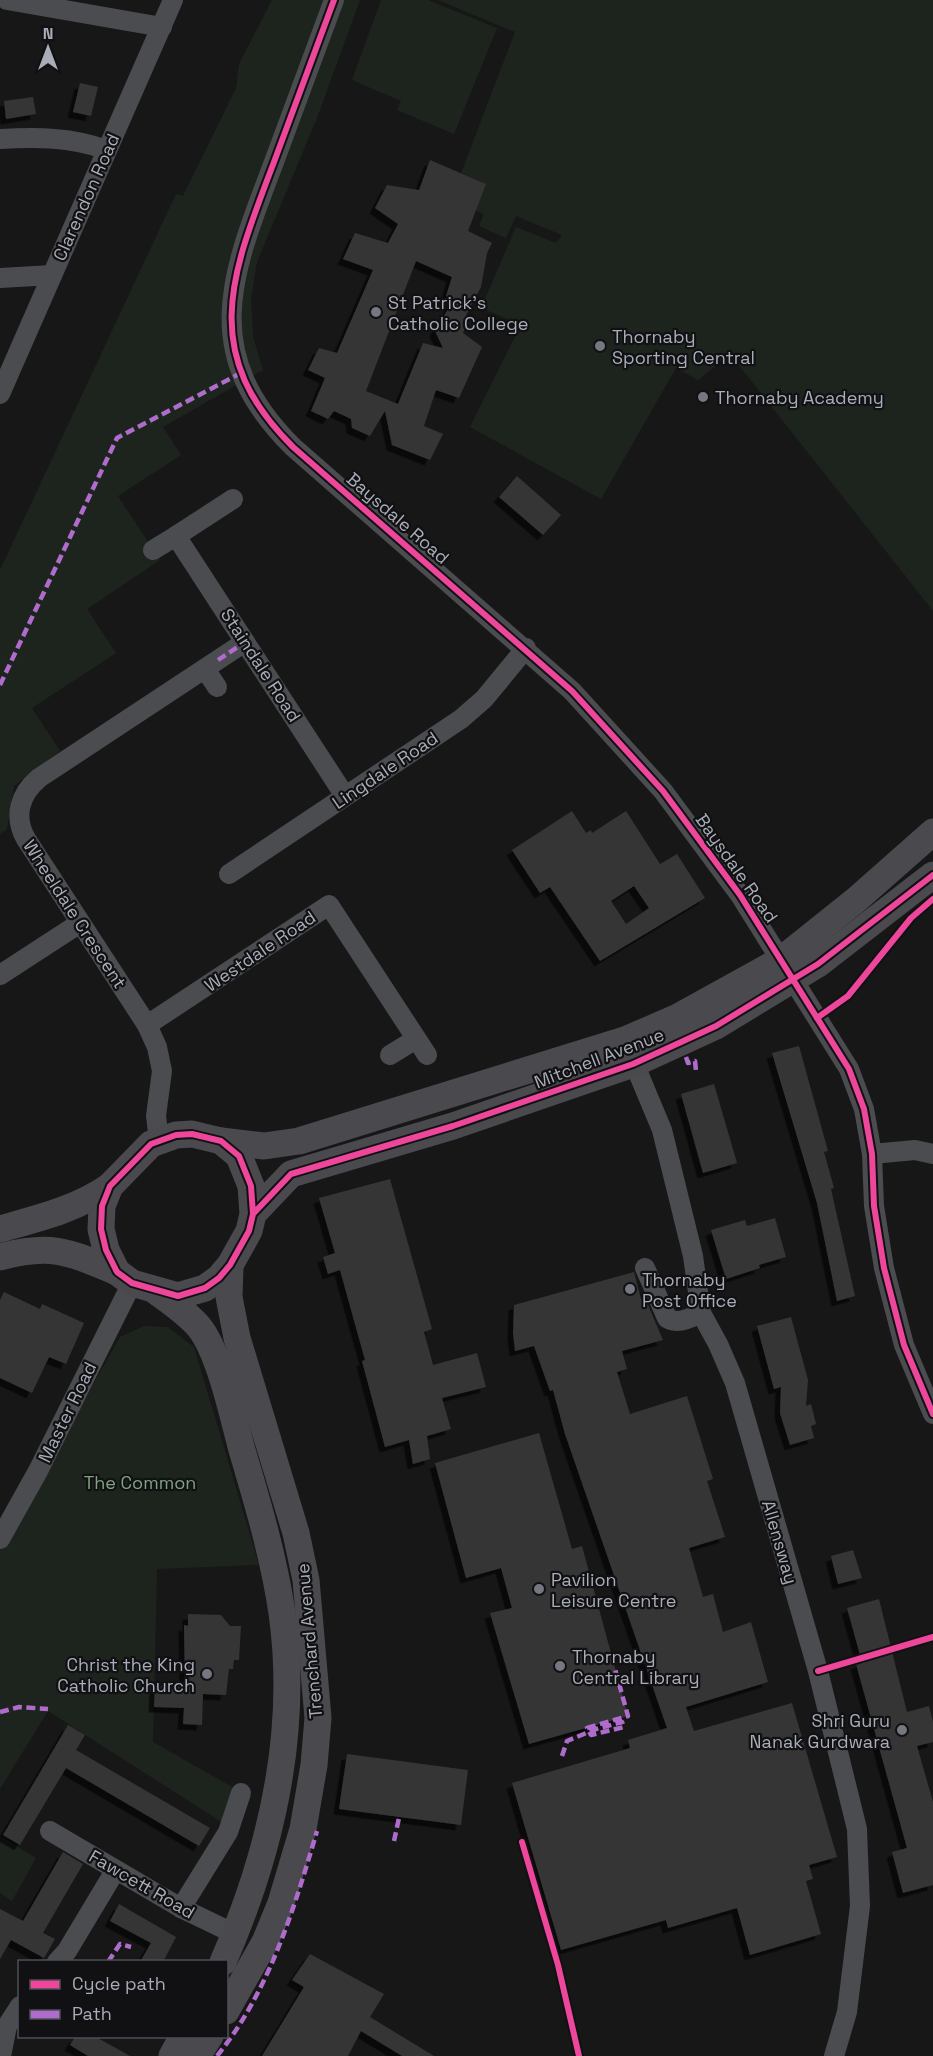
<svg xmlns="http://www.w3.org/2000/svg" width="933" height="2056" font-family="'Space Grotesk',sans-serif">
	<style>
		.green { fill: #1d241e }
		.building { fill: #353536; fill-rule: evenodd; filter: url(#shadow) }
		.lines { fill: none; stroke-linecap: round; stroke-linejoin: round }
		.street { stroke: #4b4c50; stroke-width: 20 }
		.secondary { stroke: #4a4a4e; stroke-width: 27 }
		.quiet { stroke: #b06ccc; stroke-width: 4.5; stroke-dasharray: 9 4.5; stroke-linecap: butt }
		.cycleway-casing { stroke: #111113; stroke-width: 10 }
		.cycleway { stroke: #ed469a; stroke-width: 6 }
		.poi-dot { fill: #757880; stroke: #111113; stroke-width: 2 }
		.labels { text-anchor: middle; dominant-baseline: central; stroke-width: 4.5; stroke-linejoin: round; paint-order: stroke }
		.street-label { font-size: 18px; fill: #a8adb8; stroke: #111113 }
		.poi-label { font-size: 18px; fill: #a8adb8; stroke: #111113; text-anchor: start }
		.park-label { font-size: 18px; fill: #7fa381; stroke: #111113 }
	</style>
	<defs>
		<filter id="shadow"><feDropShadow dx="-5.5" dy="5.5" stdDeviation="0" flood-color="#0009"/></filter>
	</defs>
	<rect width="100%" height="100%" fill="#171717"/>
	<g class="green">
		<polygon points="272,0 360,0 317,118 257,262 251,298 253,337 263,370 163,427 181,455 118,496 160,560 87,609 116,653 32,708 60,751 14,786 7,829 0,834 0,570 176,194 183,196 236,88 239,64"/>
		<polygon points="381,0 428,0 497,28 454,134 397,110 401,101 352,80"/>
		<polygon points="438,0 933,0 933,611 730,354 698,380 676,368 601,499 470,427 521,325 481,308 516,227 556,243 562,235 516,216 506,238 479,226 484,214 475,210 486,184 461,173 515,32"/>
		<polygon points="144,1326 168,1327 194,1347 259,1565 157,1569 153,1742 234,1788 223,1823 48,1711 0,1789 0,1549 120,1337"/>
		<polygon points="0,1836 36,1858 12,1901 0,1893"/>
	</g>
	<g class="building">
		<polygon points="80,83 98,87 91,116 73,112"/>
		<polygon points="33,97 36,114 6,119 4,101"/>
		<path d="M430 160 486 184 468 231 492 243 487 253 481 287 466 315 469 316 463 333 482 347 459 398 436 390 424 426 443 434 430 460 392 445 385 411 370 436 352 428 351 419 334 411 328 419 311 411 325 378 308 370 319 348 337 353 373 270 343 259 355 233 388 243 398 224 375 208 387 185 419 190ZM416 261 452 277 446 296 454 299 435 331 443 348 423 343 398 404 366 391Z"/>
		<polygon points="517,476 561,515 543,535 499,497"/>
		<path d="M572 811 586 833 591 830 592 833 626 811 660 864 677 854 705 898 600 961 550 887 540 893 512 850ZM634 886 649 908 626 924 611 901Z"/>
		<polygon points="799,1046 828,1151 824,1152 834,1188 831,1189 855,1296 837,1301 817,1203 772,1053"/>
		<polygon points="714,1084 737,1163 703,1173 681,1094"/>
		<polygon points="390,1179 432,1329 424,1332 433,1365 477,1353 486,1387 442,1398 451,1429 427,1436 430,1459 413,1464 409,1440 385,1447 362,1361 365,1360 340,1270 328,1274 323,1257 335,1253 319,1198"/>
		<polygon points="775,1218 786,1257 759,1265 760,1268 726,1279 711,1230 745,1220 747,1226"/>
		<polygon points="634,1272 641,1299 645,1298 663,1340 622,1351 627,1369 617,1372 630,1414 687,1396 713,1479 707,1481 725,1537 689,1548 703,1597 713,1594 723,1632 751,1622 768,1682 686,1707 694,1731 792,1703 837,1857 809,1865 813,1879 806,1881 821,1934 750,1955 737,1908 668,1928 666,1920 561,1950 512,1783 630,1748 628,1740 667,1728 565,1434 553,1390 550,1391 534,1346 515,1351 513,1333 514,1305"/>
		<polygon points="4,1292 40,1309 42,1304 84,1323 66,1364 49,1357 32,1393 0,1378 0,1300"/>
		<polygon points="791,1317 808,1380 806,1406 811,1404 816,1424 811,1426 814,1438 790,1445 780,1413 781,1387 774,1389 757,1326"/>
		<polygon points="539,1433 572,1549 582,1546 628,1716 529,1744 490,1613 512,1608 501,1568 466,1578 435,1463"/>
		<polygon points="853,1550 862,1578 838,1584 831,1556"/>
		<polygon points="879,1599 907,1712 929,1706 933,1722 933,1742 917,1746 933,1802 933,1885 903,1893 892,1852 907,1848 856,1664 862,1662 847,1608"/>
		<polygon points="188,1614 221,1615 230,1626 241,1626 239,1660 234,1660 233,1669 229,1669 226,1695 203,1694 202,1725 183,1724 184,1708 154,1707 155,1686 185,1687 184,1625 188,1626"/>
		<polygon points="68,1725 85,1735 76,1750 210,1828 199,1846 66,1768 20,1845 3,1835"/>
		<polygon points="347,1754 468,1770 461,1825 339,1809"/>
		<polygon points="63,1852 83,1864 43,1933 55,1939 44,1958 11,1940 0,1959 0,1909 23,1921"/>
		<polygon points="119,1904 176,1937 163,1962 140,1962 151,1943 110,1921"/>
		<polygon points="310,1954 384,1994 370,2017 434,2056 402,2056 361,2031 348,2056 262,2056 304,1987 292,1980"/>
		<polygon points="75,2037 96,2037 130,2056 88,2056 70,2045"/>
	</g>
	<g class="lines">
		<g class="street">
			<polyline points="7,0 162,27"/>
			<path d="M334 0C314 54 294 108 274 162 232 273 197 352 293 447L572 691 663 791 740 895 849 1069 864 1109 872 1154 874 1206 884 1268 904 1345 933 1414"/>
			<path d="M0 139C37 137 72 137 107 150"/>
			<polyline points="0,278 52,275"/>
			<polyline points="0,394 173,0"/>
			<polyline points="233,499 176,536 345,796"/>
			<polyline points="153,550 176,536"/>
			<polyline points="205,669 217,687"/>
			<polyline points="229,874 461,719 484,699 526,648"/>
			<polyline points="0,975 80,923"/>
			<polyline points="147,1025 329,905 427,1055"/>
			<polyline points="629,1051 662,1130 693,1256 701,1313 718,1344 735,1383 818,1671 857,1829 860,1906 847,2012 834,2056"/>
			<polyline points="390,1055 416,1039"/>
			<path d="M159 1140 156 1116 162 1071 157 1047 147 1025 26 839C13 816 20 794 39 778L245 642"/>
			<polyline points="872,1154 915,1150 933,1154"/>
			<path d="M645 1268 667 1318C679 1325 689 1318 701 1313"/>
			<polyline points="0,1539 38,1471 132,1283"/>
			<polyline points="50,1831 181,1908 235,1934"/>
			<polyline points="181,1908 228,1832 241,1793"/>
			<polyline points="57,1962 67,1951 115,1871"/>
			<polyline points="1,2056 7,2026 20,2006"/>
		</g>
		<g class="secondary">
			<polyline points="221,1141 264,1146 299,1141 625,1040 676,1018 781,960 856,900 933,832"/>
			<polyline points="253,1214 251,1186 239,1156 221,1141 192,1134 176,1135 151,1144 110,1186 102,1206 101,1229 106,1250 117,1272 132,1283 178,1296 205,1288 219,1278 230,1265 249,1231 253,1214 291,1174 453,1126 633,1064 679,1043 716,1026 818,964 933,875"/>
			<path d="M0 1229C39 1218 77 1209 110 1186"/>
			<path d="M0 1257C52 1243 69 1252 117 1272"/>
			<path d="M157 1292C172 1303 187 1313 199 1327 220 1353 233 1417 242 1450 258 1504 274 1558 282 1613 299 1734 271 1852 223 1962"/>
			<polyline points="226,2011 265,1942 281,1903 303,1829 314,1765 318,1718 306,1580 296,1533 237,1338 229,1297 230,1265"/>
			<polyline points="172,2056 183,2036"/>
			<polyline points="197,2056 210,2036"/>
		</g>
		<g class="quiet">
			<polyline points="218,660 245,642"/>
			<polyline points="0,685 117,438 241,373"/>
			<polyline points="686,1057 688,1063 695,1061 696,1071"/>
			<polyline points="0,1712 19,1707 48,1709"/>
			<polyline points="562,1756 567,1741 596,1729 622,1722 624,1727 591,1735 587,1728 628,1716 615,1669"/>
			<polyline points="394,1841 399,1818"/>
			<polyline points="108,1962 120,1944 131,1947"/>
			<path d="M217 2056C269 1992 294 1909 317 1831"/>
		</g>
		<g class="cycleway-casing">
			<g id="cycleway">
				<path d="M334 0C314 54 294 108 274 162 232 273 197 352 293 447L572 691 663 791 740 895 849 1069 864 1109 872 1154 874 1206 884 1268 904 1345 933 1414"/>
				<polyline points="817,1018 848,996 911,918 933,899"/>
				<polyline points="253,1214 251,1186 239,1156 221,1141 192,1134 176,1135 151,1144 110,1186 102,1206 101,1229 106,1250 117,1272 132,1283 178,1296 205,1288 219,1278 230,1265 249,1231 253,1214 291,1174 453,1126 633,1064 679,1043 716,1026 818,964 933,875"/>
				<polyline points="818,1671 933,1637"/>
				<polyline points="522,1842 558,1965 579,2056"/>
			</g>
		</g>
		<use href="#cycleway" class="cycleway"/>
	</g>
	<g class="poi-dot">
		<circle cx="376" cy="312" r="6"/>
		<circle cx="600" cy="346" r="6"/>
		<circle cx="703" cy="397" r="6"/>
		<circle cx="630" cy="1289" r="6"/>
		<circle cx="539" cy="1589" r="6"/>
		<circle cx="560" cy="1666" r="6"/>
		<circle cx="207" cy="1674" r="6"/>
		<circle cx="902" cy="1730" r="6"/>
	</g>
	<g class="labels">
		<g class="street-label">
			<text transform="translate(86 197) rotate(-66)">Clarendon Road</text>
			<text transform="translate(398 518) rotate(41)">Baysdale Road</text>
			<text transform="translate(261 665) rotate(57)">Staindale Road</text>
			<text transform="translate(385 770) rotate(-34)">Lingdale Road</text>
			<text transform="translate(737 868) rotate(55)">Baysdale Road</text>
			<text transform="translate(75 914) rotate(57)">Wheeldale Crescent</text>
			<text transform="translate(260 951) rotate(-34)">Westdale Road</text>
			<text transform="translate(599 1058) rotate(-21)">Mitchell Avenue</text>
			<text transform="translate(67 1412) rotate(-64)">Master Road</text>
			<text transform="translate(780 1542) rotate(74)">Allensway</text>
			<text transform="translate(309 1641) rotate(-95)">Trenchard Avenue</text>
			<text transform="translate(142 1884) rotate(30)">Fawcett Road</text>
		</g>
		<g class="poi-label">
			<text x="388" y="302">St Patrick's<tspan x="388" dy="21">Catholic College</tspan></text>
			<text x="612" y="336">Thornaby<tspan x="612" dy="21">Sporting Central</tspan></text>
			<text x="715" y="397">Thornaby Academy</text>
			<text x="642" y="1279">Thornaby<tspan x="642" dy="21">Post Office</tspan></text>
			<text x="551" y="1579">Pavilion<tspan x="551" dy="21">Leisure Centre</tspan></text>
			<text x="572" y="1656">Thornaby<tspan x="572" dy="21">Central Library</tspan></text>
			<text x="195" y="1664" text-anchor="end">Christ the King<tspan x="195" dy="21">Catholic Church</tspan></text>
			<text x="890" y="1720" text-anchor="end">Shri Guru<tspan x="890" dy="21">Nanak Gurdwara</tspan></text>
		</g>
		<g class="park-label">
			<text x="140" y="1482">The Common</text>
		</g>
	</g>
	<rect x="18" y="1960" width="210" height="78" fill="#111113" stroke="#4d4f55" stroke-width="1.5"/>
	<rect x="30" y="1980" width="30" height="9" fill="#ed469a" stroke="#4d4f55" stroke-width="1.5"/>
	<text x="72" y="1990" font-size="18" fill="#a8adb8">Cycle path</text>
	<rect x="30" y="2010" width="30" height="9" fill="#b06ccc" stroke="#4d4f55" stroke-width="1.5"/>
	<text x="72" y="2020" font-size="18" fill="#a8adb8">Path</text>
	<g transform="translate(48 48)" stroke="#111113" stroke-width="4.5" paint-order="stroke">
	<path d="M0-4.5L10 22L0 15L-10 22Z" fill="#a8adb8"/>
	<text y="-9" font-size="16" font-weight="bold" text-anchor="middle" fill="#a8adb8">N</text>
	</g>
</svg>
